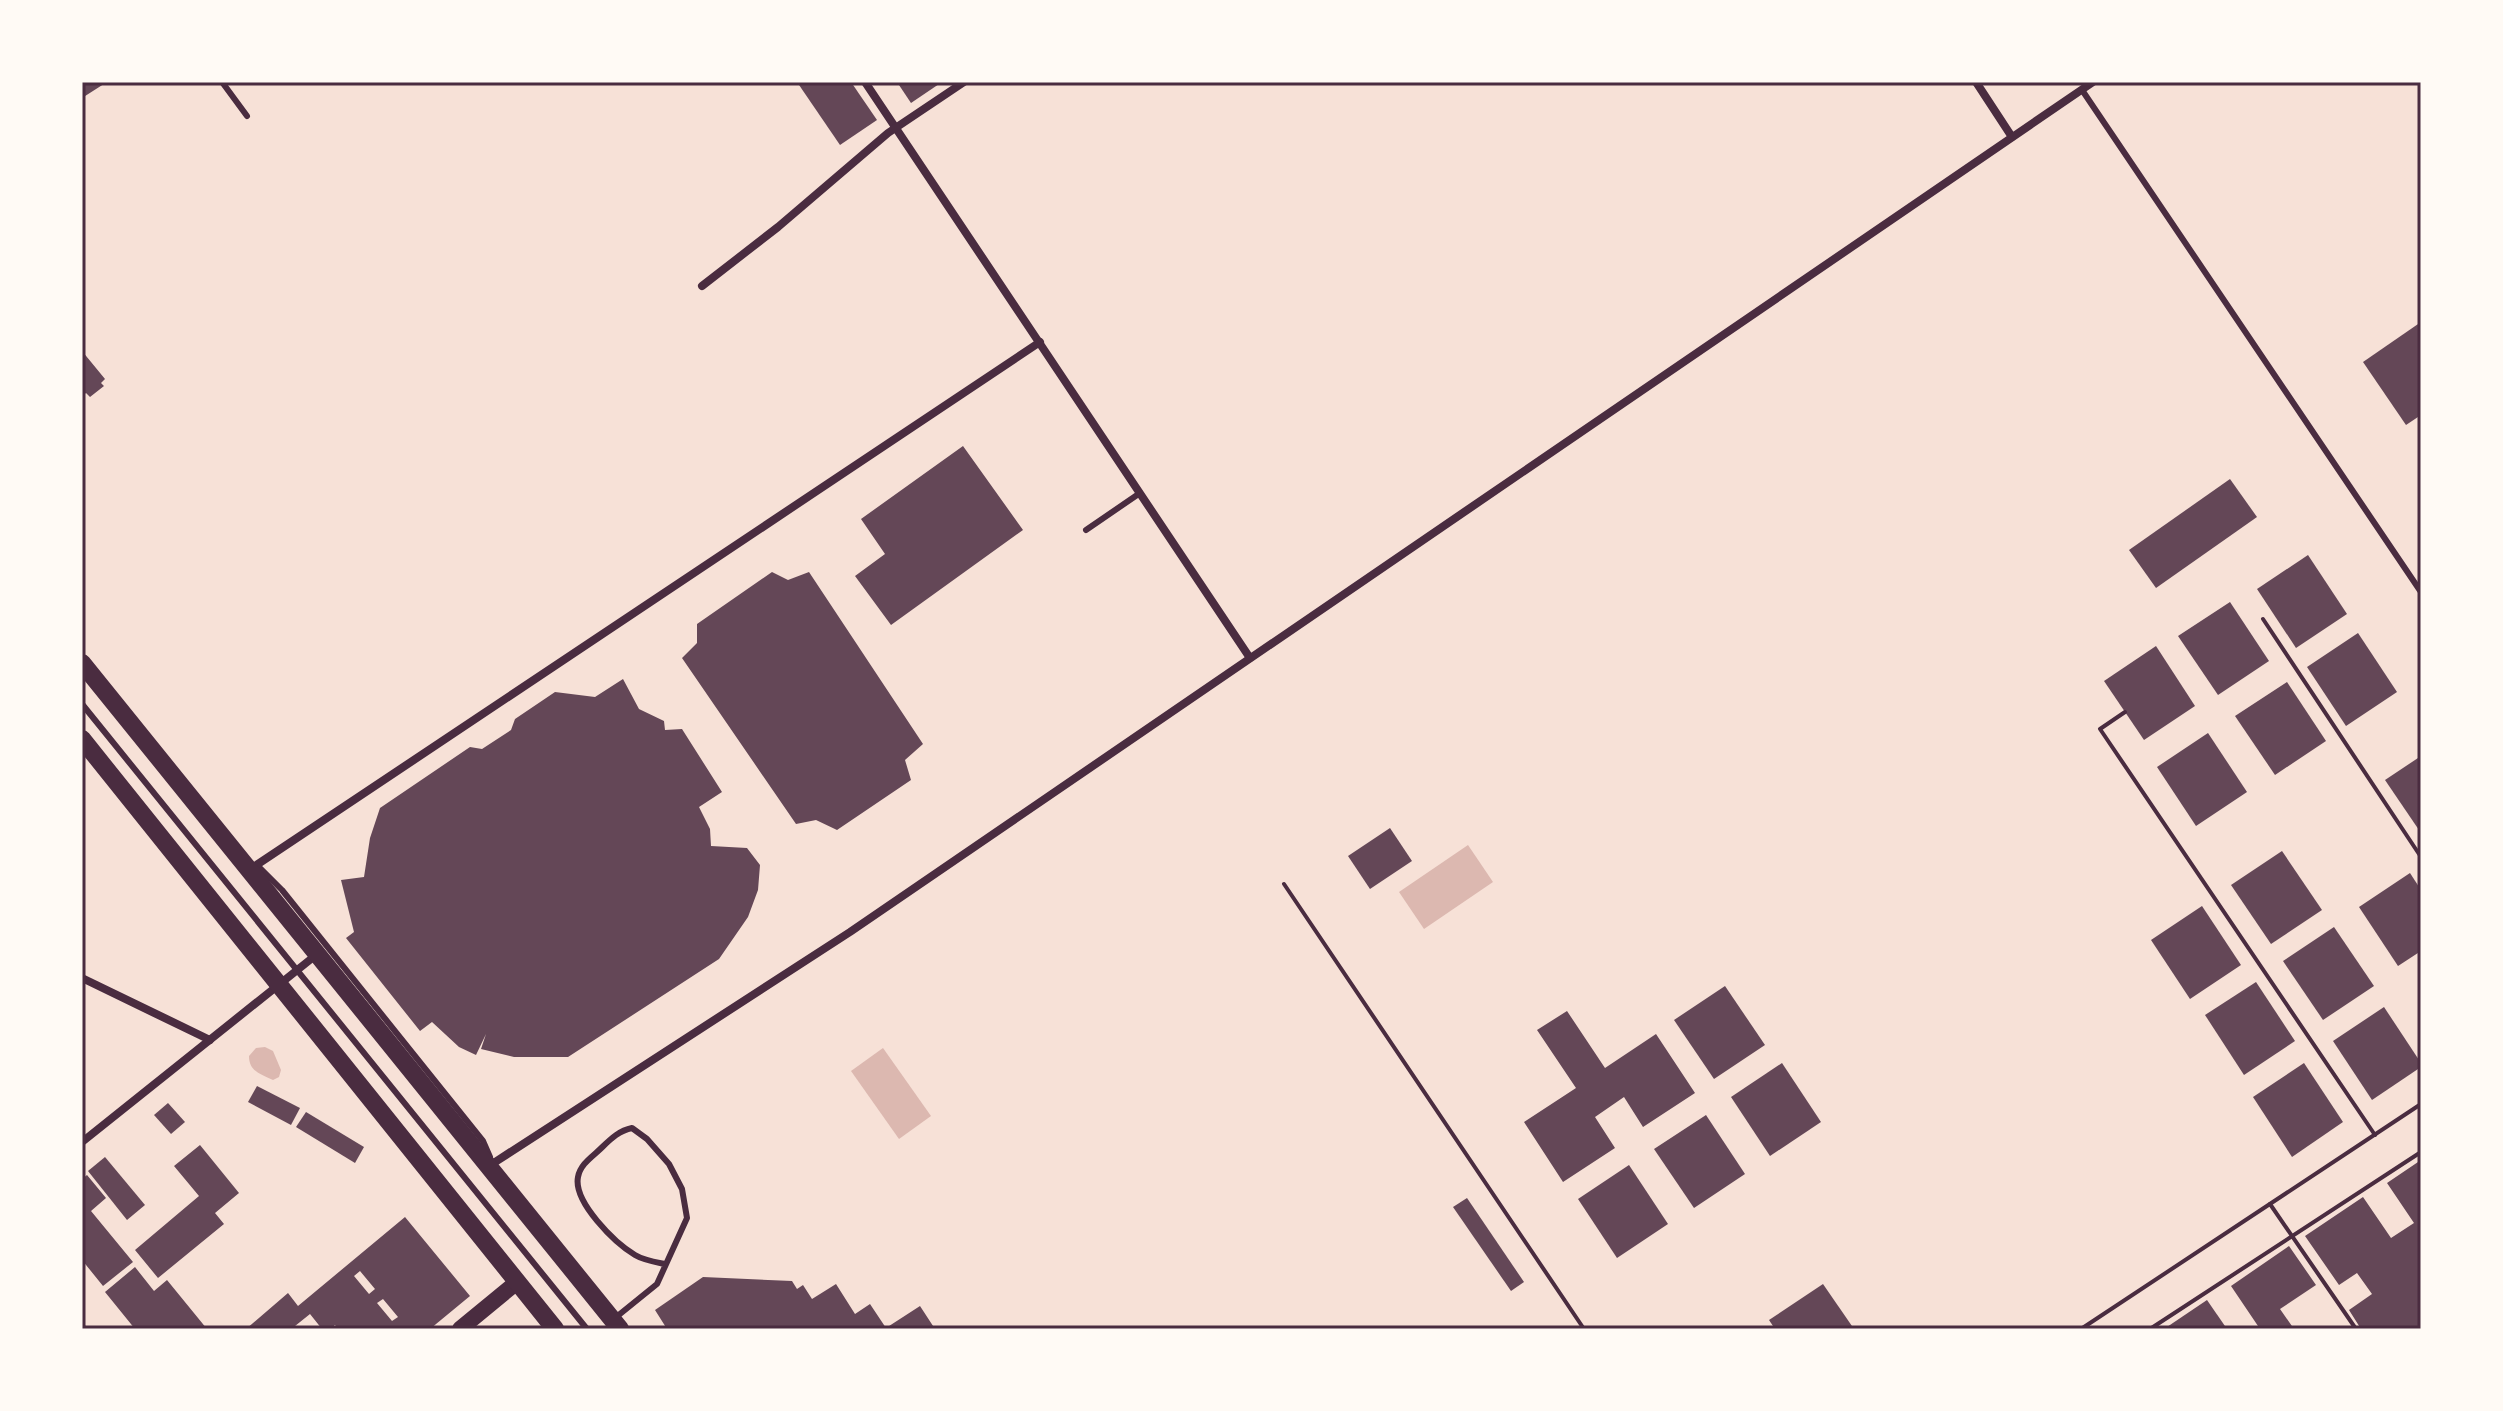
<svg xmlns="http://www.w3.org/2000/svg" width="2503" height="1411" font-family="'Roboto Serif',serif">
	<style>
		.water { fill: #dcb8b0 }
		.building { fill: #644757; fill-rule: evenodd }
		.lines { fill: none; stroke-linecap: round; stroke-linejoin: round }
		.path { stroke: #4a2c40; stroke-width: 4 }
		.service { stroke: #4a2c40; stroke-width: 6 }
		.minor { stroke: #4a2c40; stroke-width: 8 }
		.secondary { stroke: #4a2c40; stroke-width: 16 }
		.primary { stroke: #4a2c40; stroke-width: 18 }
		.neatline { fill: none; stroke: #4a2c40; stroke-width: 3 }
	</style>
	<rect width="100%" height="100%" fill="#f7e1d7"/>
	<g class="water">
		<polygon points="1468,845 1493,882 1424,929 1399,892"/>
		<path d="M265 1047 273 1051 281 1070 279 1077 273 1080C260 1074 249 1071 249 1056L256 1048Z"/>
		<polygon points="883,1048 931,1116 899,1139 851,1071"/>
	</g>
	<g class="building">
		<polygon points="82,82 107,82 82,98"/>
		<polygon points="797,82 851,82 877,120 840,145"/>
		<polygon points="897,82 942,82 911,103"/>
		<polygon points="2421,322 2421,415 2406,425 2363,362"/>
		<polygon points="82,351 105,379 101,383 104,386 90,397 86,393 82,396"/>
		<polygon points="963,446 1023,530 891,625 855,576 885,554 861,519"/>
		<polygon points="2230,479 2257,517 2156,588 2129,550"/>
		<polygon points="2308,555 2347,614 2296,648 2257,589"/>
		<polygon points="772,572 788,580 809,572 923,744 905,760 911,780 837,830 816,820 796,824 682,658 697,643 697,624"/>
		<polygon points="2230,602 2269,661 2218,695 2178,636"/>
		<polygon points="2358,633 2397,692 2346,726 2307,667"/>
		<polygon points="2156,646 2195,706 2144,740 2104,681"/>
		<polygon points="623,679 639,709 664,721 665,730 682,729 722,792 699,807 710,829 711,846 747,848 760,865 758,890 748,917 719,959 568,1057 514,1057 481,1049 486,1034 476,1055 459,1047 432,1022 420,1031 346,938 354,932 341,880 364,877 370,838 380,808 470,747 482,749 511,730 515,719 555,692 595,697"/>
		<polygon points="2287,682 2326,741 2275,775 2235,716"/>
		<polygon points="2208,733 2247,792 2196,826 2157,767"/>
		<polygon points="2421,756 2421,833 2385,780"/>
		<polygon points="1390,828 1412,861 1370,889 1348,856"/>
		<polygon points="2282,851 2322,910 2271,944 2231,885"/>
		<polygon points="2410,873 2421,890 2421,951 2398,966 2359,907"/>
		<polygon points="2202,906 2241,965 2190,999 2151,940"/>
		<polygon points="2334,927 2374,986 2323,1020 2283,961"/>
		<polygon points="2256,982 2295,1041 2244,1075 2205,1015"/>
		<polygon points="1725,986 1765,1045 1714,1079 1674,1020"/>
		<polygon points="2384,1007 2421,1063 2421,1067 2372,1100 2333,1041"/>
		<polygon points="1567,1011 1605,1068 1656,1034 1695,1093 1643,1127 1624,1097 1595,1117 1615,1148 1563,1182 1524,1122 1576,1088 1537,1030"/>
		<polygon points="1782,1063 1821,1122 1770,1156 1731,1097"/>
		<polygon points="2304,1063 2343,1122 2292,1157 2253,1097"/>
		<polygon points="257,1086 300,1108 291,1125 248,1102"/>
		<polygon points="168,1103 185,1122 171,1134 154,1115"/>
		<polygon points="306,1112 364,1147 355,1163 296,1127"/>
		<polygon points="1706,1115 1745,1174 1694,1208 1654,1149"/>
		<polygon points="200,1145 239,1193 215,1213 224,1224 158,1278 135,1250 199,1196 174,1166"/>
		<polygon points="105,1157 145,1205 127,1220 88,1171"/>
		<polygon points="2421,1160 2421,1329 2361,1329 2349,1310 2372,1294 2357,1273 2339,1285 2305,1236 2363,1197 2391,1238 2414,1223 2387,1183"/>
		<polygon points="1629,1165 1668,1224 1617,1258 1578,1199"/>
		<polygon points="87,1175 106,1198 91,1211 133,1262 103,1286 82,1260 82,1179"/>
		<polygon points="1467,1198 1524,1282 1511,1291 1453,1207"/>
		<path d="M405 1217 470 1296 430 1329H338L335 1325 330 1329H322L310 1314 295 1326 298 1329H246L288 1293 298 1306ZM360 1271 375 1289 369 1294 354 1276ZM383 1299 398 1317 392 1321 377 1303Z"/>
		<polygon points="2289,1246 2316,1285 2280,1309 2294,1329 2253,1329 2258,1326 2231,1286"/>
		<polygon points="135,1267 154,1291 167,1280 207,1329 135,1329 105,1292"/>
		<polygon points="703,1277 792,1281 797,1289 803,1285 812,1299 836,1284 855,1314 870,1304 886,1328 920,1306 935,1329 667,1329 655,1310"/>
		<polygon points="1823,1284 1854,1329 1775,1329 1769,1320"/>
		<polygon points="2207,1300 2227,1329 2164,1329"/>
	</g>
	<g class="lines">
		<g class="path">
			<polyline points="2263,619 2421,857"/>
			<polyline points="2125,712 2100,729 2375,1135"/>
			<polyline points="1284,884 1584,1329"/>
			<polyline points="2270,1204 2356,1329"/>
			<polyline points="2081,1329 2421,1104"/>
			<polyline points="2150,1329 2421,1152"/>
		</g>
		<g class="service">
			<polyline points="222,82 247,116"/>
			<polyline points="2082,90 2421,592"/>
			<polyline points="1086,530 1140,493"/>
			<polyline points="82,704 587,1329"/>
			<polyline points="257,865 282,890 483,1141 490,1157"/>
			<path d="M615 1318 657 1284 687 1218 682 1189 669 1164 647 1139 632 1128C617 1131 608 1142 597 1152 589 1159 580 1166 578 1177 573 1202 615 1243 635 1255 643 1260 655 1262 665 1264"/>
		</g>
		<g class="minor">
			<polyline points="865,82 1250,658"/>
			<polyline points="1976,82 2012,137"/>
			<polyline points="702,286 778,227 888,133 964,82"/>
			<polyline points="249,870 1040,342"/>
			<polyline points="82,978 210,1040"/>
			<polyline points="82,1142 316,955"/>
			<polyline points="489,1166 850,932 2093,82"/>
			<polyline points="82,1328 83,1329"/>
		</g>
		<polyline class="secondary" points="460,1329 517,1282"/>
		<g class="primary">
			<polyline points="82,663 620,1329"/>
			<polyline points="82,739 555,1329"/>
		</g>
	</g>
	<rect width="2503" height="1411" fill="none" stroke="#fffaf5" stroke-width="168"/>
	<rect x="84" y="84" width="2335" height="1243" class="neatline"/>
</svg>
